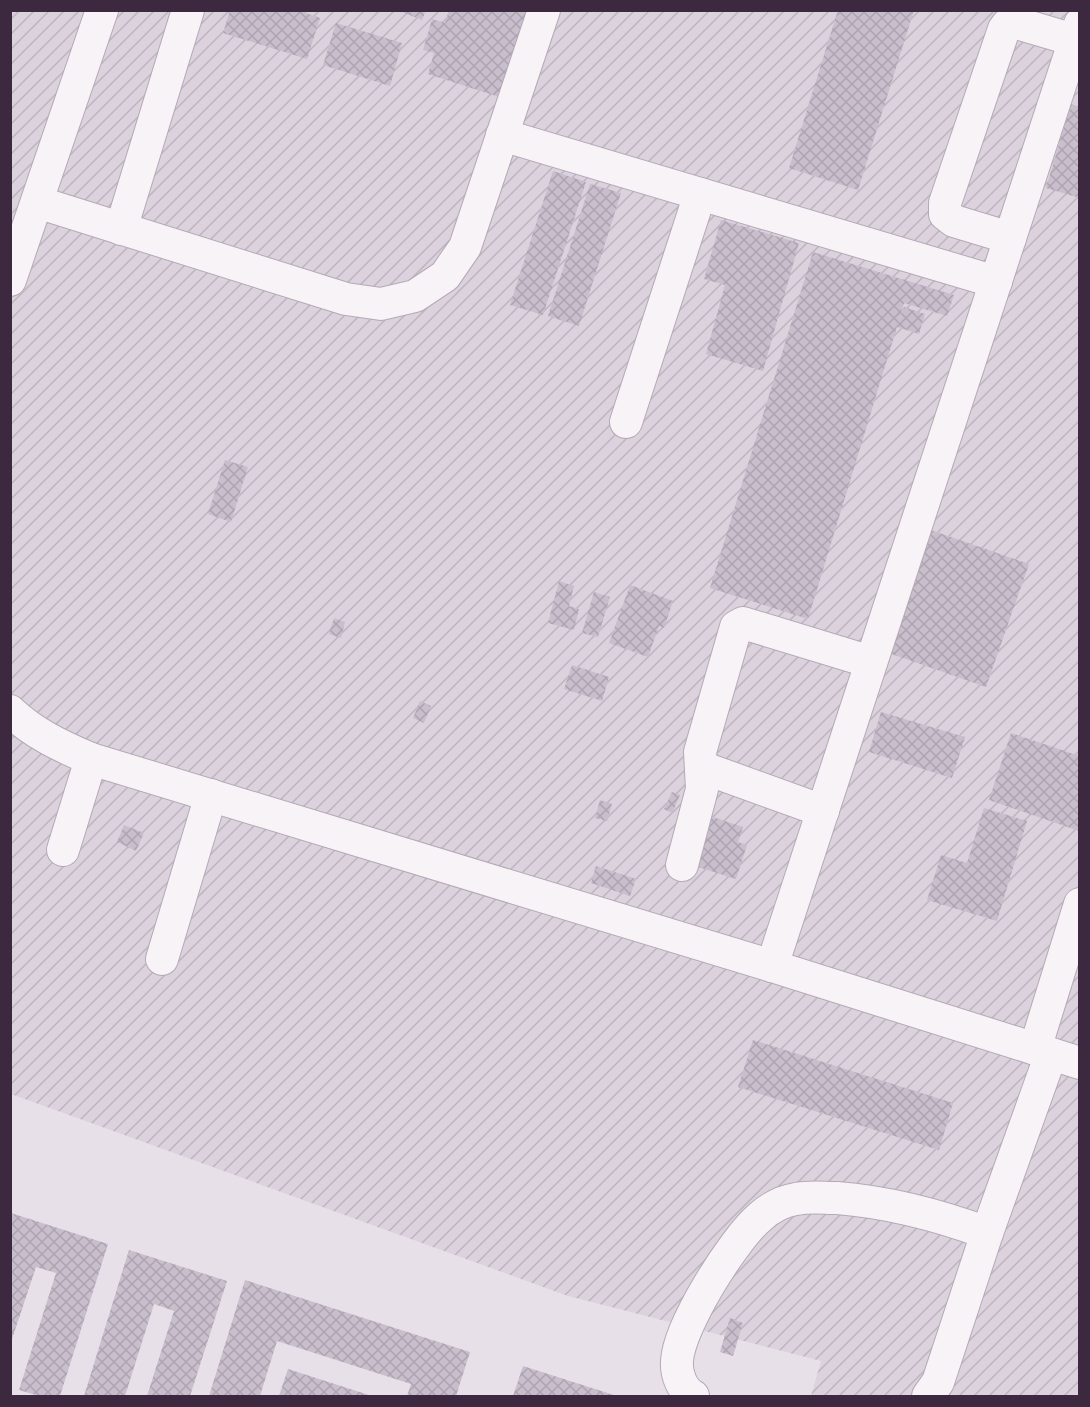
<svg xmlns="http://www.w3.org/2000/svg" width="1090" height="1407" font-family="'Varela Round',sans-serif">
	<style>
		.industrial { fill: url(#industrial-furrows) }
		.building { fill: url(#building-cross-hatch) }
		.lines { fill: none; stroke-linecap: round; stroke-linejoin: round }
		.minor-casing { stroke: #b4a9b6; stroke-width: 34 }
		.minor { stroke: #f7f3f7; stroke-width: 32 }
	</style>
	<defs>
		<pattern id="industrial-furrows" width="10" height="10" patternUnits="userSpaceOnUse" patternTransform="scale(1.5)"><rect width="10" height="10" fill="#dcd2de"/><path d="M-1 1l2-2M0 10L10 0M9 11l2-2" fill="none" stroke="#beb4c0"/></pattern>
		<pattern id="building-cross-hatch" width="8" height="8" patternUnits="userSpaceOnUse" patternTransform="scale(1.5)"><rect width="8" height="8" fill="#c9becc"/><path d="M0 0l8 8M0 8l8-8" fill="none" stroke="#aea3b0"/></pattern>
	</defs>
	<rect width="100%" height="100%" fill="#e7e0e9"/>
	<polygon class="industrial" points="10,11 1079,11 1079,1396 811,1396 821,1361 568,1296 11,1094"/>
	<g class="building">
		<polygon points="230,10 307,10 306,13 320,18 307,59 223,33"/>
		<polygon points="397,10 426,10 422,20"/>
		<polygon points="449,10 527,10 499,97 428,74 434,53 423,50 432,19 445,23"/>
		<polygon points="838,10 914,10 858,190 789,168"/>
		<polygon points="336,23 402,43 390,86 323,65"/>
		<polygon points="1071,104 1080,107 1080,198 1046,188"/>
		<polygon points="553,171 586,182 543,315 510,305"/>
		<polygon points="590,184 621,193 579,326 548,316"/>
		<polygon points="721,220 799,243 763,371 706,354 725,285 704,279"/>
		<polygon points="813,252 954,295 947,316 904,303 898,324 904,307 925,314 919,334 897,327 808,619 710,588"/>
		<polygon points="225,460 248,467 231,522 208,514"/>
		<polygon points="928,529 1029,564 986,687 886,652"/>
		<polygon points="559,581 574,586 569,606 579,609 574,630 548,623"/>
		<polygon points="630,585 673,601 664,628 659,626 648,657 609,643"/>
		<polygon points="594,592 610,597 598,637 582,633"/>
		<polygon points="334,618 345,622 341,638 329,634"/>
		<polygon points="572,665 609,677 602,701 564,689"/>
		<polygon points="420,701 431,706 424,723 413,718"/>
		<polygon points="881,712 965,737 952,778 869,752"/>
		<polygon points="1011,733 1080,756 1079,831 989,800"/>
		<polygon points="672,792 680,795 672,813 664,809"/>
		<polygon points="600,800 612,804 607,821 595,818"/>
		<polygon points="984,808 1027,821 997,921 927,900 941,855 967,863"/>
		<polygon points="710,816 743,827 738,842 747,845 736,879 695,866"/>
		<polygon points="124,825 144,833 136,851 117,842"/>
		<polygon points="596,866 636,879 630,896 591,883"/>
		<polygon points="753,1040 953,1103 939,1150 738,1087"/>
		<polygon points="11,1213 108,1244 60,1396 39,1396 19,1390 56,1273 36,1267 10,1345"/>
		<polygon points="129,1250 227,1281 190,1396 147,1396 174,1311 154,1304 125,1396 84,1396"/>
		<polygon points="245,1280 470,1352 456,1396 407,1396 411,1384 277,1341 260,1396 209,1396"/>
		<polygon points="730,1318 743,1323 733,1356 720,1352"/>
		<polygon points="523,1366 617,1396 513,1396"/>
		<polygon points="288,1369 372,1396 279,1396"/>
	</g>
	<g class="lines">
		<g class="minor-casing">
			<g id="minor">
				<polyline points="502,135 996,282"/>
				<polyline points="37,202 346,299 381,304 415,296 445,276 465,247 544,10"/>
				<polyline points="121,229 188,10"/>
				<polyline points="1010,238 954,221 945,214 945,203 1004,29 1007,25 1017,23 1074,40"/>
				<polyline points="10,280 102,10"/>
				<polyline points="626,422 700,194"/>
				<path d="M10 711C34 734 63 747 91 759L772 966 1080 1063"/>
				<polyline points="701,767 823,811"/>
				<polyline points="63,850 91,759"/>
				<polyline points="682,865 702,789 700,752 736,627 743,623 871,662"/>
				<polyline points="162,959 211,795"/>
				<polyline points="772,966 1080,24"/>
				<polyline points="1035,1049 1080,904"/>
				<path d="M693 1396C682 1390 676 1374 677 1361 679 1326 733 1240 760 1217 770 1208 783 1201 796 1199 810 1196 823 1198 837 1198 889 1202 938 1215 987 1233"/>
				<polyline points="928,1396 938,1382 987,1233 1051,1054"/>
			</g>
		</g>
		<use href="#minor" class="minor"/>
	</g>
	<rect width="1090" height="1407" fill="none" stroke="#3c2940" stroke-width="24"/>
</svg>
